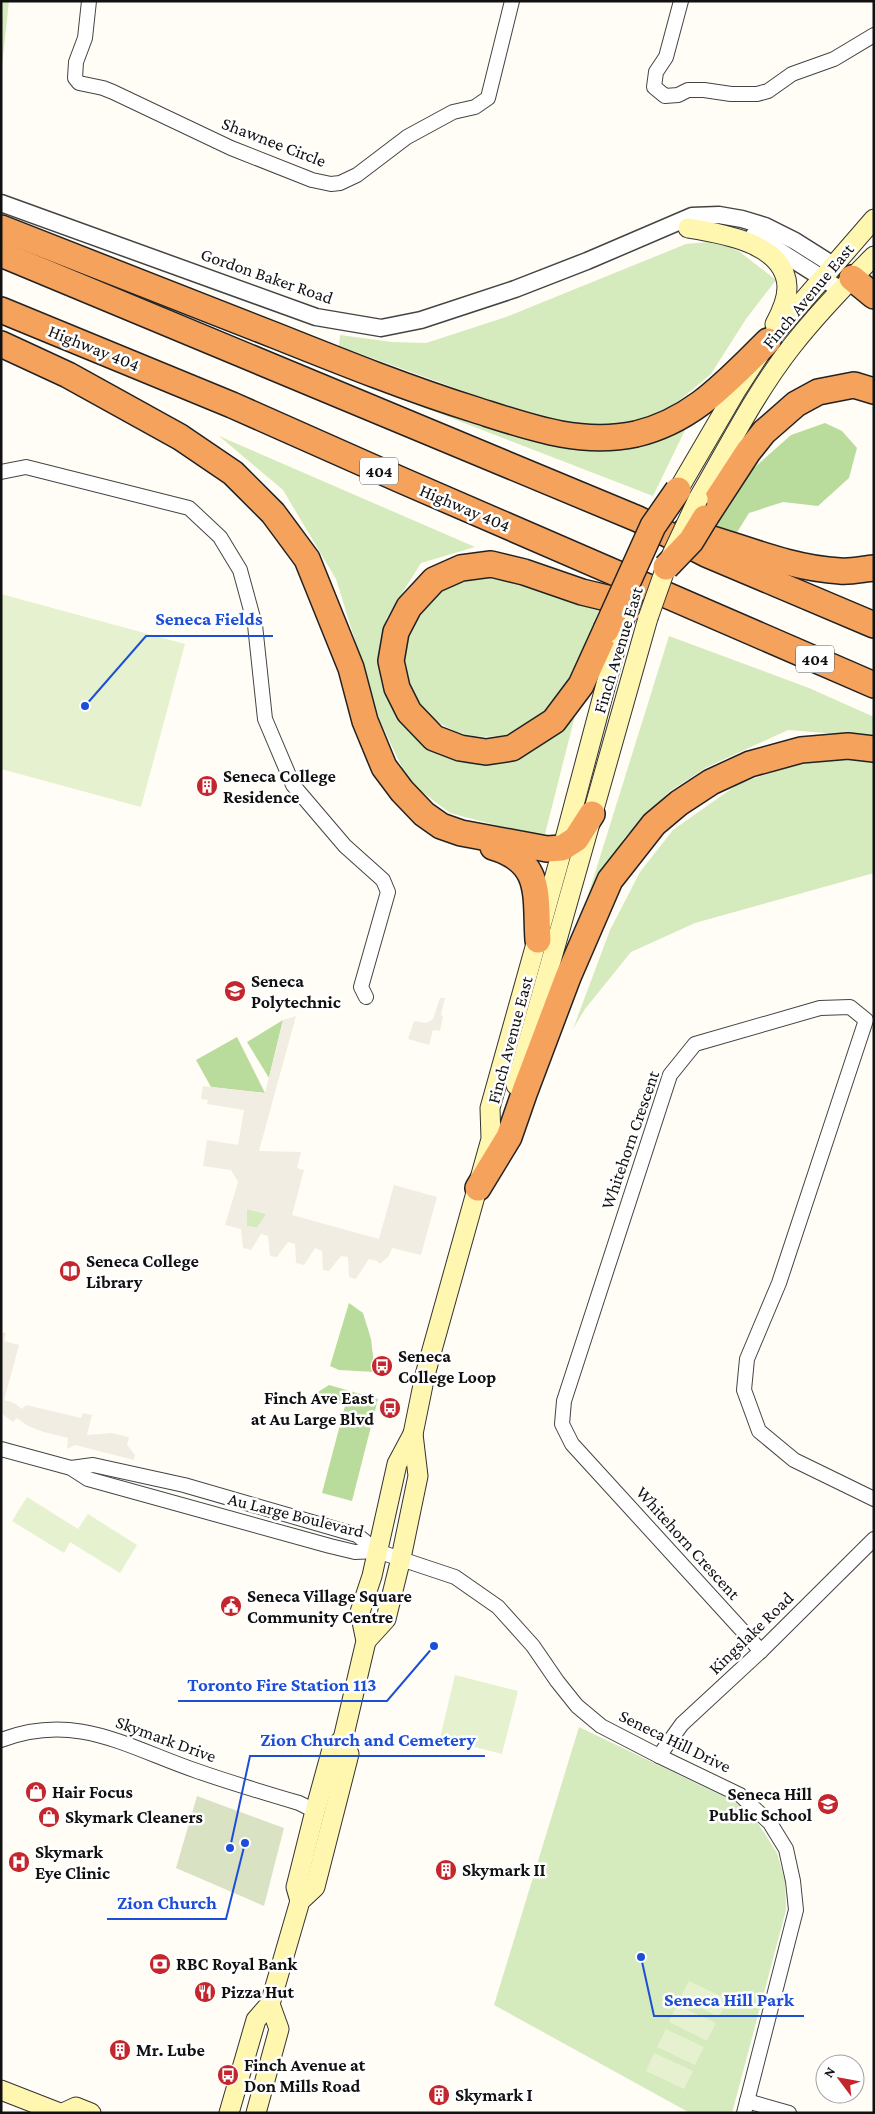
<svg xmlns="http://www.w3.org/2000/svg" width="875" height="2114" font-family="'Crimson Pro',serif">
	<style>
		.green { fill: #d5ebbd }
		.forest { fill: #b9dc9c }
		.cemetery { fill: #d9e3c4 }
		.pitch { fill: #e6f2cf }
		.plaza { fill: #f1ede2; fill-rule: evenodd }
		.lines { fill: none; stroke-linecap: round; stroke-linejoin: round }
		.minor-casing { stroke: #444; stroke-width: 16 }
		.tertiary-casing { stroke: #444; stroke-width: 19 }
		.secondary-casing { stroke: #333; stroke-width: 21 }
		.motorway-casing { stroke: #222; stroke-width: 28 }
		.minor { stroke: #fff; stroke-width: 14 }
		.tertiary { stroke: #fff; stroke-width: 16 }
		.secondary { stroke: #fff6b0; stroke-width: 19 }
		.motorway { stroke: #f5a25d; stroke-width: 25 }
		.secondary-bridge-casing { stroke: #333; stroke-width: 21; stroke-linecap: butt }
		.motorway-bridge-casing { stroke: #222; stroke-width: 28; stroke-linecap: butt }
		.secondary-bridge { stroke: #fff6b0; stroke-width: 19 }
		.motorway-bridge { stroke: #f5a25d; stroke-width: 25 }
		.labels { text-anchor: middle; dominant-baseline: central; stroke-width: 5; stroke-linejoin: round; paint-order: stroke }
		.shield { fill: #fff; stroke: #585858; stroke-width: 1 }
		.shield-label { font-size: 16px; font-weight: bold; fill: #111 }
		.street-label { font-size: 18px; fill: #111; stroke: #fff }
		.poi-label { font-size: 18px; font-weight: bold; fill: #111; stroke: #fff; text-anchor: start }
		.leader { fill: none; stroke: #1d4ed8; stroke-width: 2 }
		.callout-dot { fill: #1d4ed8; stroke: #fff; stroke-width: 2 }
		.callout-label { font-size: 19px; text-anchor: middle; font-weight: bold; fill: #1d4ed8; stroke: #fff; stroke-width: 5; stroke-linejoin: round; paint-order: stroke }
	</style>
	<rect width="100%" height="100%" fill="#fffdf5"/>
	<g class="green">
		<polygon points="1,1 9,1 1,75"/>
		<polygon points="719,241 740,252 776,280 746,319 711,374 663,414 634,428 552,423 339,346 340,335 392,342 426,343 506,317 686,244"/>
		<polygon points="317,360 558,447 607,447 688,424 653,496 314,365"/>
		<polygon points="219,436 475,547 421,563 386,619 383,672 393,701 482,763 580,696 544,838 450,813 409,782 380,721 336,579 283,490"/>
		<path d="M493 577 527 583 600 608C587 639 571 694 545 715 504 749 446 743 415 699 411 693 410 684 408 677 394 634 422 589 466 578 474 576 484 577 493 577Z"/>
		<polygon points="669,636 809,688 874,717 874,737 788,730 707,767 670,791 625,837 585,905"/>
		<polygon points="844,757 874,760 874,873 695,923 631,952 585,1009 573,1029 610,930 640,872 673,830 738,784 787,767"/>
		<polygon points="247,1209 267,1214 257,1228 247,1226"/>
		<polygon points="579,1727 733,1801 752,1814 777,1853 785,1881 786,1910 732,2113 690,2113 494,2005"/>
	</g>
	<g class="forest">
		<polygon points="825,423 842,431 857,448 849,478 818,506 783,502 749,513 736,534 714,526 747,474 791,435"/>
		<polygon points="283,1020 269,1078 247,1042"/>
		<polygon points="237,1037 265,1093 211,1087 196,1060"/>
		<polygon points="349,1303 363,1313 371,1339 375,1372 339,1370 330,1366"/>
		<polygon points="329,1385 378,1399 352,1501 322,1493 345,1406 310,1397"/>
	</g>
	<polygon class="cemetery" points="197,1796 284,1828 264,1906 176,1868"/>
	<g class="pitch">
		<polygon points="1,594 185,644 141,807 1,769"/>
		<polygon points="27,1497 78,1529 88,1514 137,1545 120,1573 70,1542 64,1553 12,1521"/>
		<polygon points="455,1675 518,1691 502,1754 440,1738"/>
		<polygon points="689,1981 727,1999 719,2017 680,1998"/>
		<polygon points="677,2005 716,2023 707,2041 669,2022"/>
		<polygon points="666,2029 704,2047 695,2065 657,2047"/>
		<polygon points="654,2053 693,2071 684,2089 646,2071"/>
	</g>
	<g class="plaza">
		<polygon points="440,998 445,998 441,1015 443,1016 440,1031 433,1030 429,1045 408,1039 414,1021 426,1023 433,1019"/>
		<path d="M296 1016 259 1151 301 1152 297 1168 304 1170 292 1215 379 1239 394 1185 437 1197 421 1255 392 1248 389 1256 380 1264 377 1261 369 1259 356 1279 349 1277 348 1257 341 1256 329 1271 323 1270 322 1251 315 1248 304 1265 296 1263 295 1244 288 1242 277 1257 270 1256 268 1236 261 1234 251 1250 243 1248 241 1229 225 1225 238 1182 231 1170 203 1166 207 1140 238 1145 244 1110 207 1104 208 1100 201 1099 203 1086 265 1093 283 1020ZM247 1209 266 1214 257 1228 247 1226Z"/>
		<polygon points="1,1332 6,1333 4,1341 19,1345 4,1400 14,1403 22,1409 26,1405 81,1418 83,1413 92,1415 87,1435 111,1433 129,1437 127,1445 135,1455 134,1460 75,1445 67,1449 68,1438 44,1432 28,1426 17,1418 13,1422 1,1413"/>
	</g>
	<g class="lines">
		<g class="minor-casing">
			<g id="minor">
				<polyline points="89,1 85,38 76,62 75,78 79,83 103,88 113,92 231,148 312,180 331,184 340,183 357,175 407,137 453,112 475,107 488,98 512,1"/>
				<polyline points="681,1 666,57 656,72 654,87 665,96 678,95 688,90 704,90 731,94 757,94 768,91 792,74 834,59 874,35"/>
				<polyline points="1,472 26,467 189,508 220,537 240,570 255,625 265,719 293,785 345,846 383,880 388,892 361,987 366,997"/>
				<polyline points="1,1449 71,1468 88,1479 330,1546 355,1552 377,1551 455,1577 498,1607 533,1646 557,1681 577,1706 601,1726 659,1756 740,1795 770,1823 786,1849 793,1881 796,1910 744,2113"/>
				<polyline points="71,1468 93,1465 184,1485 357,1535 377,1551"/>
				<polyline points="761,1651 572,1444 562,1424 564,1401 670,1075 695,1044 820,1008 850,1007 866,1020 779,1283 747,1359 744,1390 759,1431 794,1460 874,1499"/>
				<path d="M1 1740C76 1711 129 1748 197 1771 231 1783 265 1793 299 1803L315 1811"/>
				<polyline points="659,1756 682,1724 761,1651 874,1539"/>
				<polyline points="747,2101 789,2113"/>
			</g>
		</g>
		<g class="tertiary-casing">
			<g id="tertiary">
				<polyline points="1,203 316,317 381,328 421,320 515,289 587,261 692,216 719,215 742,219 765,226 795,241 833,265"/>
				<polyline points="754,235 841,290"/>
			</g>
		</g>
		<g class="secondary-casing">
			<g id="secondary">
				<path d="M688 228C720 233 786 243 787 287 787 301 781 313 775 324"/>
				<polyline points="678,490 737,389 768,341 874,219"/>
				<path d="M698 499C728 448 755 393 792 346 817 314 845 285 874 256"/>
				<polyline points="516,1085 648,618"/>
				<polyline points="366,1641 386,1619 401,1558 418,1476 413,1434"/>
				<polyline points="300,1901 296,1887 315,1811 332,1749 343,1739"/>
				<polyline points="1,2090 60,2113"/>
				<polyline points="63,2113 76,2107 91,2113"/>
				<polyline points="229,2113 256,2020 270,2004 300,1901 315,1887 349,1754 343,1739 366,1641 360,1612 372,1576 397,1464 413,1434 425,1375 491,1139 490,1108 558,865 619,635"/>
				<polyline points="256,2113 279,2029 270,2004"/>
			</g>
		</g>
		<g class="motorway-casing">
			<g id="motorway">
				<path d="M1 228C94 265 187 301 279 337 344 363 409 389 476 410 529 427 580 446 636 434 694 420 727 381 768 341"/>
				<polyline points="1,254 638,519 706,554 874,625"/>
				<polyline points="852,278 874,296"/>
				<polyline points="1,310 232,405 401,480 874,685"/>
				<polyline points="1,344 68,375 180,437 233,473 273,513 307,559 351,668 365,721 384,767 402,791 424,814 441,826 461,833 547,849 562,848 576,839 592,814"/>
				<polyline points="705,518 748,452 764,432 796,404 818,392 854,385 874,391"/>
				<path d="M685 531C736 544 786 568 840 571 851 572 863 569 874 568"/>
				<polyline points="606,630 581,685 554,721 512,748 486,752 460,748 434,738 409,712 397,688 391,661 396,632 409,607 434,580 461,568 491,564 524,572 582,592 640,606"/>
				<path d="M493 847C544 862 535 897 538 940"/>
				<polyline points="478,1188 509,1137 525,1091 568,977 610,880 654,824 679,803 711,782 750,764 801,750 848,746 874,749"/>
			</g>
		</g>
		<use href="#minor" class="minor"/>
		<use href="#tertiary" class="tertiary"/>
		<use href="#secondary" class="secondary"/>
		<use href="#motorway" class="motorway"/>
		<g class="secondary-bridge-casing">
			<g id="secondary-bridge">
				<polyline points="648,618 666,567 698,499"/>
				<polyline points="619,635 634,595"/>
			</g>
		</g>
		<g class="motorway-bridge-casing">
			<g id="motorway-bridge">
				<polyline points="666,567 691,541 705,518"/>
				<polyline points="606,630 653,526 678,490"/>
			</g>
		</g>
		<use href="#secondary-bridge" class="secondary-bridge"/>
		<use href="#motorway-bridge" class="motorway-bridge"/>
	</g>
	<defs>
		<g id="building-disc" transform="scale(1.125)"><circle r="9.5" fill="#c4262e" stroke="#fff"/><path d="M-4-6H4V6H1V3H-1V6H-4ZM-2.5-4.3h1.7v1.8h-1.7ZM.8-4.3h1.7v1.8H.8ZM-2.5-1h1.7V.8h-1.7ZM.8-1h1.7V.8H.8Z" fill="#fff"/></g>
		<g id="university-disc" transform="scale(1.125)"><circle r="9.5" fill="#c4262e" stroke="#fff"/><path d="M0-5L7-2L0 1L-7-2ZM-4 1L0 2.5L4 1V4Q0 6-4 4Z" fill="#fff"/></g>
		<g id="library-disc" transform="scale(1.125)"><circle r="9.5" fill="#c4262e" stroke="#fff"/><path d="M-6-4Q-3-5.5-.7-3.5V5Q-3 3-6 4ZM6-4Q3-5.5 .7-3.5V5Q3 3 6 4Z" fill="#fff"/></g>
		<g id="bus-disc" transform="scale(1.125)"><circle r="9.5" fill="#c4262e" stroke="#fff"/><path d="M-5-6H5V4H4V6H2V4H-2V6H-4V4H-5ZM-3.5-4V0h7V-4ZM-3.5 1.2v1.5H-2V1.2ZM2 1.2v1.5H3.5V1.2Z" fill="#fff"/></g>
		<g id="civic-disc" transform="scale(1.125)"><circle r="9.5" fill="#c4262e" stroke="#fff"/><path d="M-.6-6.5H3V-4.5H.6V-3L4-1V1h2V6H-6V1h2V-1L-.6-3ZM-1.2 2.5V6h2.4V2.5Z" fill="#fff"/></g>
		<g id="shop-disc" transform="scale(1.125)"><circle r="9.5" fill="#c4262e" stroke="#fff"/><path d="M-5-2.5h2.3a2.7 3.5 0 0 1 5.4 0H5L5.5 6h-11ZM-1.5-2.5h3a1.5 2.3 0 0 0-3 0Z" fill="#fff"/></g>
		<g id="school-disc" transform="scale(1.125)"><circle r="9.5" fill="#c4262e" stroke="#fff"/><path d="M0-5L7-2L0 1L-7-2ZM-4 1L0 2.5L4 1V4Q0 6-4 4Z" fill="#fff"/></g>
		<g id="hospital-disc" transform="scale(1.125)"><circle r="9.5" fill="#c4262e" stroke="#fff"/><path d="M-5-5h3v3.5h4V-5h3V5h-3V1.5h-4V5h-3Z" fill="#fff"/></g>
		<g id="bank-disc" transform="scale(1.125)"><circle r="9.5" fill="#c4262e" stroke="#fff"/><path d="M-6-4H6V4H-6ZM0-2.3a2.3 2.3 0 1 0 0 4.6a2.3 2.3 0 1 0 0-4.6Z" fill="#fff"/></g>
		<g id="restaurant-disc" transform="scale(1.125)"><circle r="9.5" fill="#c4262e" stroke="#fff"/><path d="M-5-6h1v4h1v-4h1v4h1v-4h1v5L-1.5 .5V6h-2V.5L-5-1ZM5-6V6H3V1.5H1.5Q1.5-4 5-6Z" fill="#fff"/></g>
	</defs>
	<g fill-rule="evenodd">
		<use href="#building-disc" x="207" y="786"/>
		<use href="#university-disc" x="235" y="991"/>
		<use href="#library-disc" x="70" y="1271"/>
		<use href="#bus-disc" x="382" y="1366"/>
		<use href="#bus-disc" x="390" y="1408"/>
		<use href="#civic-disc" x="231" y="1606"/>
		<use href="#shop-disc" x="36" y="1792"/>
		<use href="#school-disc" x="828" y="1804"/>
		<use href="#shop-disc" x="49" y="1817"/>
		<use href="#hospital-disc" x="19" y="1862"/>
		<use href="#building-disc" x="446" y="1870"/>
		<use href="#bank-disc" x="160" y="1964"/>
		<use href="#restaurant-disc" x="205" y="1992"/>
		<use href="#building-disc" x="120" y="2050"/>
		<use href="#bus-disc" x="228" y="2075"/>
		<use href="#building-disc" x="439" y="2095"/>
	</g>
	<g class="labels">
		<g class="shield">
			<rect x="360" y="457.5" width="38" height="27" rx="4"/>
			<rect x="796" y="645.5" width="38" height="27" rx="4"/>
		</g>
		<g class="shield-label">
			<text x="379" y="471">404</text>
			<text x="815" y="659">404</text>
		</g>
		<g class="street-label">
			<text transform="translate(274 142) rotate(21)">Shawnee Circle</text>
			<text transform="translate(267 276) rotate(19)">Gordon Baker Road</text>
			<text transform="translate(808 296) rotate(-50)">Finch Avenue East</text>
			<text transform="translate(94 348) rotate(22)">Highway 404</text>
			<text transform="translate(465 508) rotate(23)">Highway 404</text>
			<text transform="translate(618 650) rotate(-73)">Finch Avenue East</text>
			<text transform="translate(510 1040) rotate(-75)">Finch Avenue East</text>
			<text transform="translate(630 1140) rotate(-71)">Whitehorn Crescent</text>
			<text transform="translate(296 1515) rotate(14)">Au Large Boulevard</text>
			<text transform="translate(688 1543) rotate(48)">Whitehorn Crescent</text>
			<text transform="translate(751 1633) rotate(-44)">Kingslake Road</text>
			<text transform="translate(166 1739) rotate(20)">Skymark Drive</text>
			<text transform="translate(675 1741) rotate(26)">Seneca Hill Drive</text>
		</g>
		<g class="poi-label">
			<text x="223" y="776">Seneca College<tspan x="223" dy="21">Residence</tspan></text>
			<text x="251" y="981">Seneca<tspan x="251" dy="21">Polytechnic</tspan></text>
			<text x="86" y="1261">Seneca College<tspan x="86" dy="21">Library</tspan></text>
			<text x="398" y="1356">Seneca<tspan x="398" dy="21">College Loop</tspan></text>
			<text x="374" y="1398" text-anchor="end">Finch Ave East<tspan x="374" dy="21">at Au Large Blvd</tspan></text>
			<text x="247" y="1596">Seneca Village Square<tspan x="247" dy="21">Community Centre</tspan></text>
			<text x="52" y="1792">Hair Focus</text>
			<text x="812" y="1794" text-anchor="end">Seneca Hill<tspan x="812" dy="21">Public School</tspan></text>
			<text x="65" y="1817">Skymark Cleaners</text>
			<text x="35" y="1852">Skymark<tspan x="35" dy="21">Eye Clinic</tspan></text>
			<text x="462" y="1870">Skymark II</text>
			<text x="176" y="1964">RBC Royal Bank</text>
			<text x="221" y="1992">Pizza Hut</text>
			<text x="136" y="2050">Mr. Lube</text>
			<text x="244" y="2065">Finch Avenue at<tspan x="244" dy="21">Don Mills Road</tspan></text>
			<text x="455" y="2095">Skymark I</text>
		</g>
	</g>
	<path class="leader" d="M85 706L146 636H273M434 1646L387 1701H178M230 1848L250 1756H485M245 1843L226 1919H107M641 1957L654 2016H804"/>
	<g class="callout-dot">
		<circle cx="85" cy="706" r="5"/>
		<circle cx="434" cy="1646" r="5"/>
		<circle cx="230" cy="1848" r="5"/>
		<circle cx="245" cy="1843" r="5"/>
		<circle cx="641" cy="1957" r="5"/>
	</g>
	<g class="callout-label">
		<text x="209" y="625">Seneca Fields</text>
		<text x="282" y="1691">Toronto Fire Station 113</text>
		<text x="368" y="1746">Zion Church and Cemetery</text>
		<text x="167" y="1909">Zion Church</text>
		<text x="729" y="2006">Seneca Hill Park</text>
	</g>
	<rect width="875" height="2114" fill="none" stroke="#111111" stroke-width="5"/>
	<g transform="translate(840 2079) rotate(302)"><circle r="24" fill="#ffffff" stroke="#a0a0a0"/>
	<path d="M0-4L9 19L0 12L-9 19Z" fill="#c4262e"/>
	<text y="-8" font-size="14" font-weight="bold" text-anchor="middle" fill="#111111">N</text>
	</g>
</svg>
